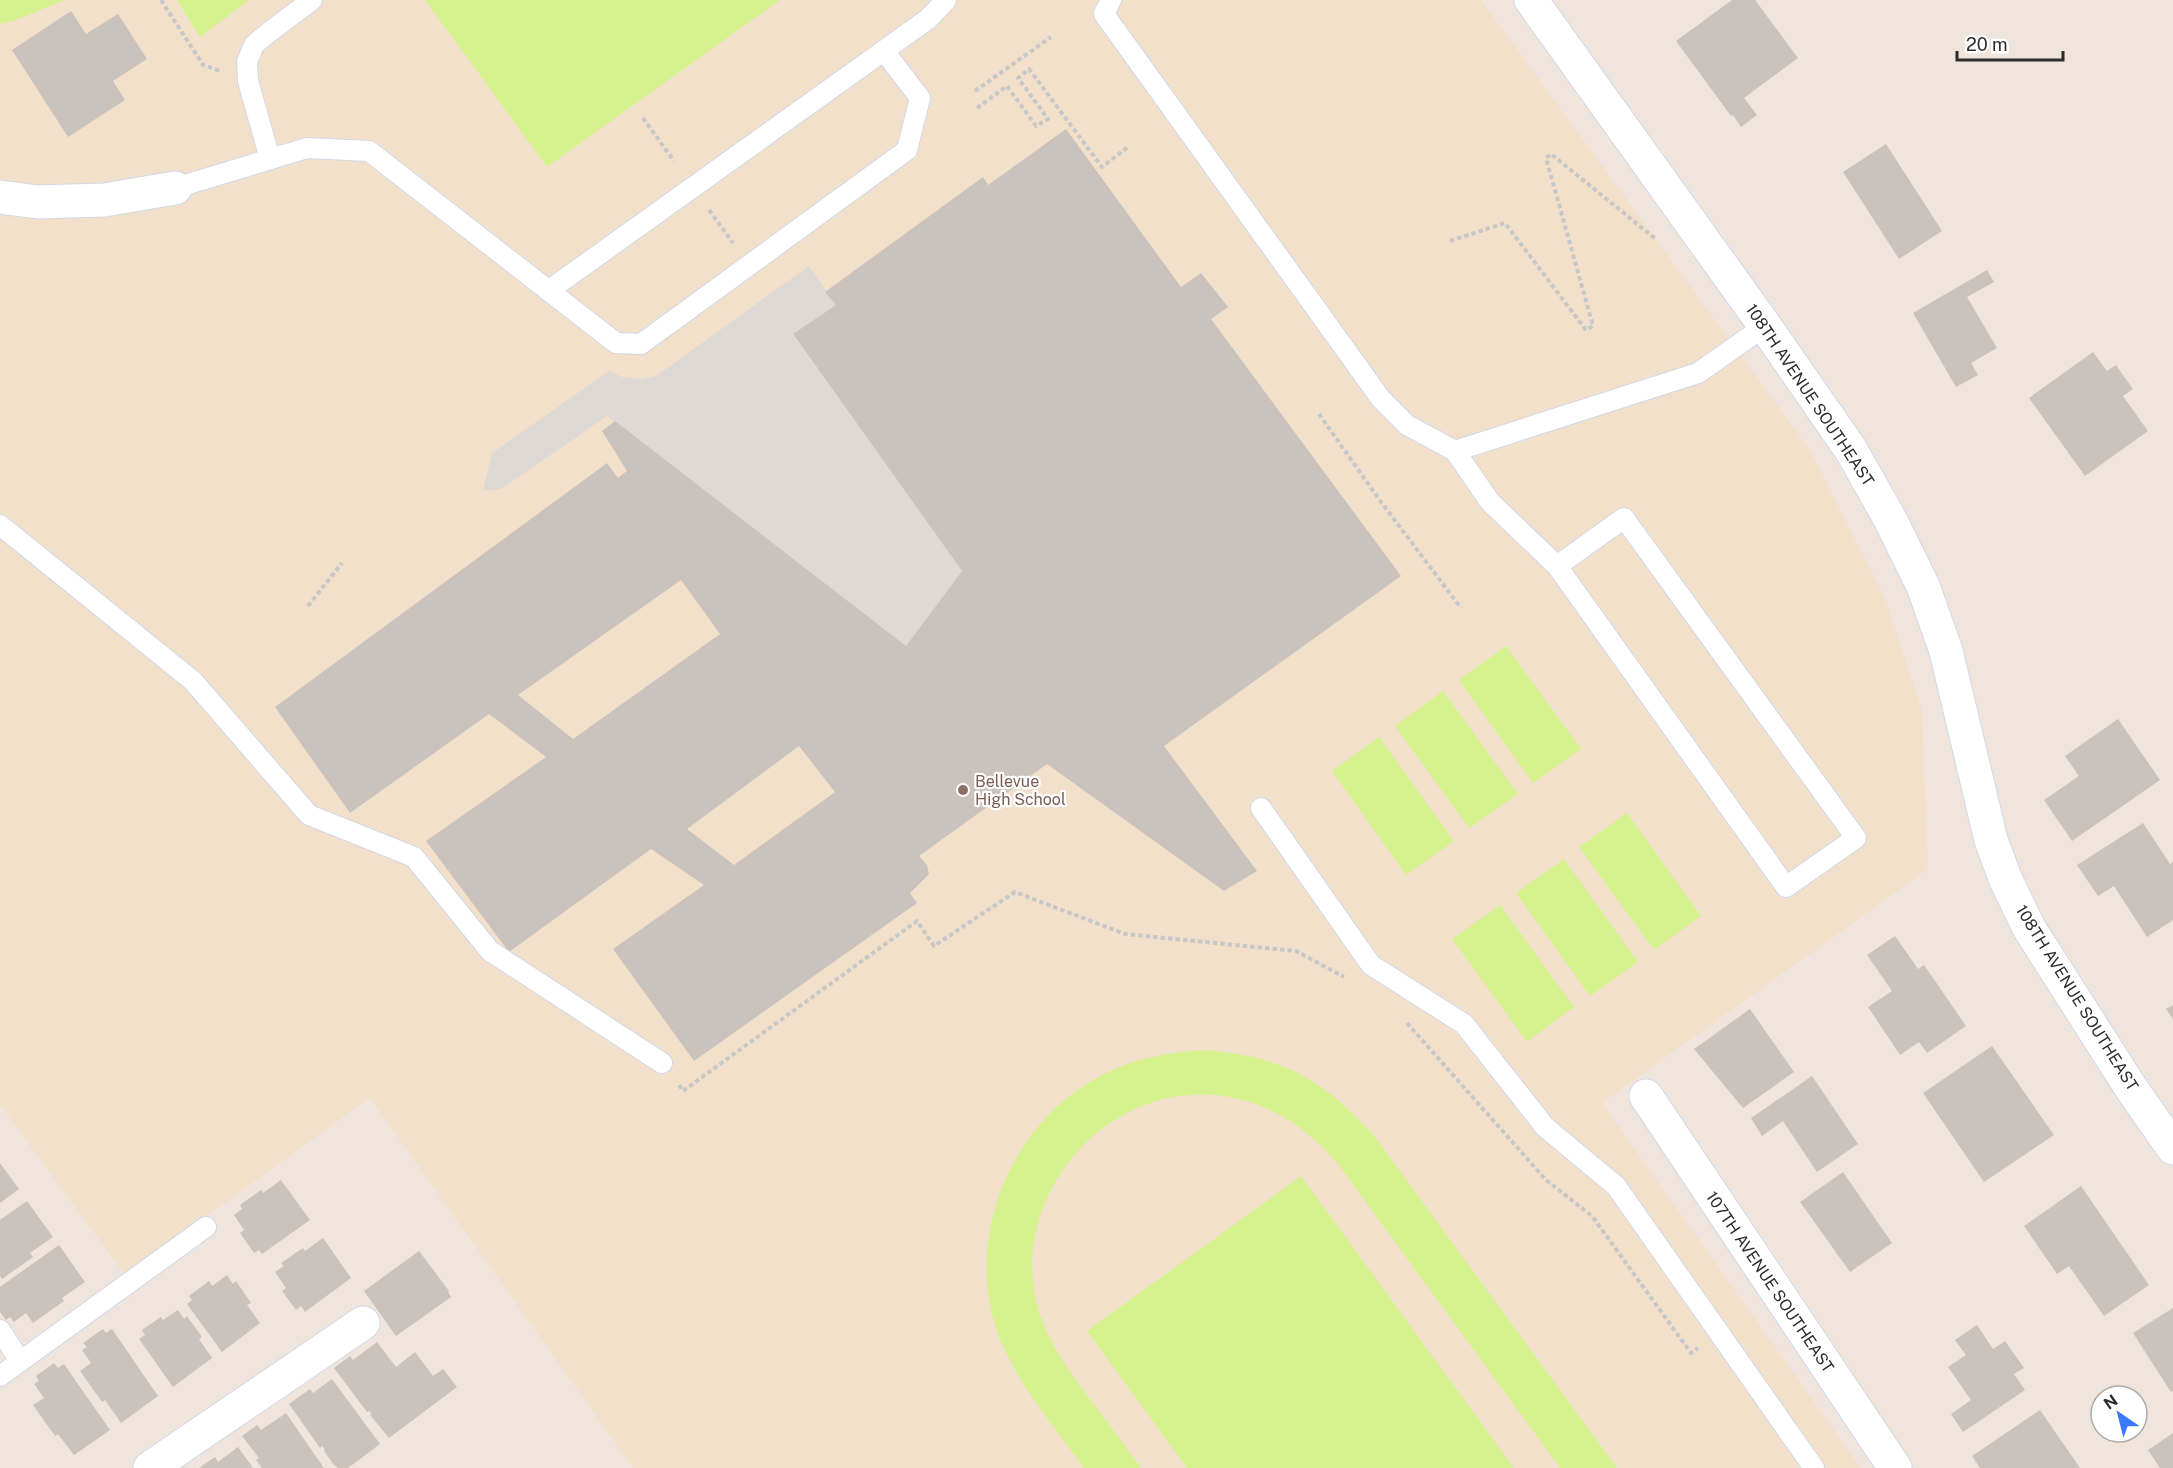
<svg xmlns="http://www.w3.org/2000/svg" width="2173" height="1468" font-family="'Public Sans',sans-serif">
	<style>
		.education { fill: #f2e0cb }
		.pitch { fill: #d5f28f }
		.plaza { fill: #ded9d4 }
		.building { fill: #cac2bc; fill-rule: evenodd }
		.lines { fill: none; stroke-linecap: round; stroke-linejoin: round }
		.service-casing { stroke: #d2d8e6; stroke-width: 22 }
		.minor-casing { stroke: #d2d8e6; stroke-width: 35 }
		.tertiary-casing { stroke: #d2d8e6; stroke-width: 35 }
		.path { stroke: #c8c8c8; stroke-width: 4; stroke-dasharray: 4.5 3; stroke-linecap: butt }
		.service { stroke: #fff; stroke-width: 20 }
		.minor { stroke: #fff; stroke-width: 33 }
		.tertiary { stroke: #fff; stroke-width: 33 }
		.education-dot { fill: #8d6e63; stroke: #fff; stroke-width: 2 }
		.labels { text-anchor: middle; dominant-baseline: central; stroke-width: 4.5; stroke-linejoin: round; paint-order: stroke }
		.street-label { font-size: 16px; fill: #2c2c2c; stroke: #fff }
		.education-label { font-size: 16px; fill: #785e54; stroke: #fff; text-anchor: start }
	</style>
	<rect width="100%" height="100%" fill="#efe5dd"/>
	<polygon class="education" points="0,0 1481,0 1810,450 1886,600 1922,710 1928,869 1602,1103 1861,1468 633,1468 370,1098 125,1275 0,1105"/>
	<g class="pitch">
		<polygon points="0,0 65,0 16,20 0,24"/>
		<polygon points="177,0 249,0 200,37"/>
		<polygon points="425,0 780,0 547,167"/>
		<polygon points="1506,646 1581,749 1533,783 1459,680"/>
		<polygon points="1443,691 1518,794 1469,828 1395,726"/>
		<polygon points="1379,737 1454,841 1406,875 1332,771"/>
		<polygon points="1627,813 1701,916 1654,950 1579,847"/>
		<polygon points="1564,859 1638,962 1590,996 1516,893"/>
		<polygon points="1500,905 1574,1007 1527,1042 1452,939"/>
		<path d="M1201 1050C1280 1055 1323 1078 1375 1137L1617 1468H1560L1338 1164C1315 1137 1289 1116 1255 1104 1136 1061 1017 1170 1034 1290 1041 1334 1067 1368 1092 1402 1109 1424 1125 1446 1141 1468H1084C1053 1425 1017 1384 998 1334 963 1236 1012 1120 1104 1074 1135 1058 1167 1053 1201 1050Z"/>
		<polygon points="1301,1176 1514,1468 1187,1468 1087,1331"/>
	</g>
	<polygon class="plaza" points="809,266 836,305 793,335 962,571 906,646 607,416 501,489 483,491 492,453 609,371 622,377 641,379 656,376"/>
	<g class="building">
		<polygon points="1732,0 1755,0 1798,58 1744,98 1757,115 1741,127 1733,115 1731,116 1676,41"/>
		<polygon points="71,11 86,34 118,14 147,59 113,81 125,100 68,137 12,50"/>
		<path d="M1066 129 1181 287 1201 273 1228 307 1211 319 1401 576 1164 746 1257 871 1224 891 1047 764 919 856 927 865 929 874 910 893 917 903 694 1061 613 949 704 885 651 849 509 952 426 841 546 757 489 714 350 813 275 707 607 463 618 478 627 471 602 431 615 421 906 646 962 571 793 334 836 305 825 292 983 177 988 185ZM681 580 720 634 573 739 518 695ZM799 746 835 792 734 865 687 829Z"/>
		<polygon points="1886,144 1942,231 1899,259 1843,172"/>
		<polygon points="1987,270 1994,282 1967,297 1997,348 1971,363 1978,375 1956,387 1913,313"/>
		<polygon points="2093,352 2107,371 2116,365 2133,389 2123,396 2148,431 2085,476 2029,398"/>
		<polygon points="2118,719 2160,780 2072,841 2044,800 2079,776 2065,756"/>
		<polygon points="2143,823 2170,864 2173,862 2173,920 2147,937 2114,886 2098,896 2077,865"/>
		<polygon points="1895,936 1918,969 1924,965 1966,1026 1927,1053 1919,1042 1900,1055 1868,1007 1892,991 1867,955"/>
		<polygon points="2173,1005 2173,1019 2166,1009"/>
		<polygon points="1750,1009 1794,1072 1743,1108 1694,1049"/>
		<polygon points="1992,1046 2054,1135 1984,1182 1923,1093"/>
		<polygon points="1812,1076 1858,1144 1817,1172 1783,1121 1762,1136 1751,1118"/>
		<polygon points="0,1163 19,1189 0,1203"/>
		<polygon points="1843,1172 1892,1243 1850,1272 1800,1202"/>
		<polygon points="281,1180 310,1220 262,1254 259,1250 254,1253 240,1233 244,1230 234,1215 242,1209 240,1205 261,1190 263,1193"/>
		<polygon points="2081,1186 2149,1285 2104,1316 2069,1266 2057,1274 2024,1226"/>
		<polygon points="27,1201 53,1237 30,1253 33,1257 2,1279 0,1276 0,1220"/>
		<polygon points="323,1238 351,1278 305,1312 301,1306 296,1310 282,1291 286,1288 275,1272 284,1266 281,1263 303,1248 305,1251"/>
		<polygon points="59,1245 85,1282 62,1298 64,1301 33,1323 26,1313 14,1322 10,1317 6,1320 0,1312 0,1287"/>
		<polygon points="419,1251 449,1291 448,1292 451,1297 396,1336 364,1291"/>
		<polygon points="227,1275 233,1284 236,1281 251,1303 247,1305 260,1323 222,1352 187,1304 192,1300 189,1296 209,1281 212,1286"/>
		<polygon points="2173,1308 2173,1391 2171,1392 2133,1333"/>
		<polygon points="178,1310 184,1319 187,1316 202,1337 199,1339 212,1358 173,1387 139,1339 145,1335 142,1330 161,1317 163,1320"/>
		<polygon points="1977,1325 1993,1349 2005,1341 2024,1368 2014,1374 2025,1390 1963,1432 1951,1414 1971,1400 1948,1367 1966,1355 1955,1340"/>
		<polygon points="103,1329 106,1333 112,1329 158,1396 121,1423 105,1400 102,1402 80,1371 91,1363 82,1350 87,1347 83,1343"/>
		<polygon points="377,1342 396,1367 415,1352 433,1376 443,1369 457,1387 389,1438 370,1415 372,1414 369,1411 367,1412 334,1368 350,1356 353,1360"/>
		<polygon points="54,1363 58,1368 64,1364 110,1430 74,1455 58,1434 55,1436 33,1405 44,1398 34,1384 39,1381 36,1376"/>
		<polygon points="332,1379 380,1444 348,1468 338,1468 334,1465 324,1451 325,1450 322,1446 320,1448 289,1404 310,1389 313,1393"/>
		<polygon points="2040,1410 2080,1468 1980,1468 1972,1456"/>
		<polygon points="286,1413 324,1468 262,1468 256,1460 259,1458 242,1436 257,1425 261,1430"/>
		<polygon points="2173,1433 2173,1468 2160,1468 2148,1450"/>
		<polygon points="238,1447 253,1468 199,1468 215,1457 218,1462"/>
	</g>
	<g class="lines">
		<g class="service-casing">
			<g id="service">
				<polyline points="1111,0 1104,14 1381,399 1407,425 1455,451 1490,502 1557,566 1786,887 1856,838 1624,518 1557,566"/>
				<polyline points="270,159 248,81 247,62 254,45 268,33 312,0"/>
				<polyline points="175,188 307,148 369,151 616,343 641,344 907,150 920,98 884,51"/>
				<polyline points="548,291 928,19 946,0"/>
				<polyline points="1455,451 1698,373 1765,326"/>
				<polyline points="0,525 193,681 309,815 414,857 490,951 662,1063"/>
				<polyline points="1261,808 1371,965 1464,1024 1545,1127 1616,1186 1814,1468"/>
				<polyline points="0,1330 20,1361"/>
				<polyline points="0,1376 206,1227"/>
			</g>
		</g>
		<g class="minor-casing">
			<g id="minor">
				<polyline points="0,197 38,202 104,200 175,188"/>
				<polyline points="1646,1096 1895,1468"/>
				<polyline points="150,1468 363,1323"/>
			</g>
		</g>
		<g class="tertiary-casing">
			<polyline id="tertiary" points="1531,0 1765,326 1851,450 1890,519 1923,586 1946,651 1991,840 2005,878 2029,928 2131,1088 2173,1148"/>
		</g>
		<g class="path">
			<polyline points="161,0 203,65 220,71"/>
			<polyline points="975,91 1051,37"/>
			<polyline points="977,108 1007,86 1036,126 1048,119 1018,78 1029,69 1102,167 1128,147"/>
			<polyline points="643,118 674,161"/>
			<polyline points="709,210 733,243"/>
			<polyline points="1450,241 1505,223 1586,330 1593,326 1546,158 1551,154 1657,240"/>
			<polyline points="1319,414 1381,502 1461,608"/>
			<polyline points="308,606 342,563"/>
			<polyline points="1407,1023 1546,1180 1592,1216 1691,1353 1698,1348"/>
			<polyline points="679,1085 683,1091 917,921 934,946 1015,892 1125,934 1296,951 1344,977"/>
		</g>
		<use href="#service" class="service"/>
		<use href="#minor" class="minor"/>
		<use href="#tertiary" class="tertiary"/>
	</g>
	<circle class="education-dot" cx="963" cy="790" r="6"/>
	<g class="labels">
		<g class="street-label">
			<text transform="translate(1810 395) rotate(56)">108TH AVENUE SOUTHEAST</text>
			<text transform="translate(2077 998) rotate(58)">108TH AVENUE SOUTHEAST</text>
			<text transform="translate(1770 1282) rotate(56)">107TH AVENUE SOUTHEAST</text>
		</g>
		<g class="education-label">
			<text x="975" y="781">Bellevue<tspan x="975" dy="18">High School</tspan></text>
		</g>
	</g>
	<g transform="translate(2119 1414) rotate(325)"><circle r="28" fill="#ffffff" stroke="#ababab" stroke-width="1.5"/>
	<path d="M0-4.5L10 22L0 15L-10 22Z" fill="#3a79ff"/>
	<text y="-9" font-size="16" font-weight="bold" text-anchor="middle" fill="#2c2c2c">N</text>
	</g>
	<path d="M1957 51v9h106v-9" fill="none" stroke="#2c2c2c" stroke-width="3"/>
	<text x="1966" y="51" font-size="18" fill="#2c2c2c" stroke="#ffffff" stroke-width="4.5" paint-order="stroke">20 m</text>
</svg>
